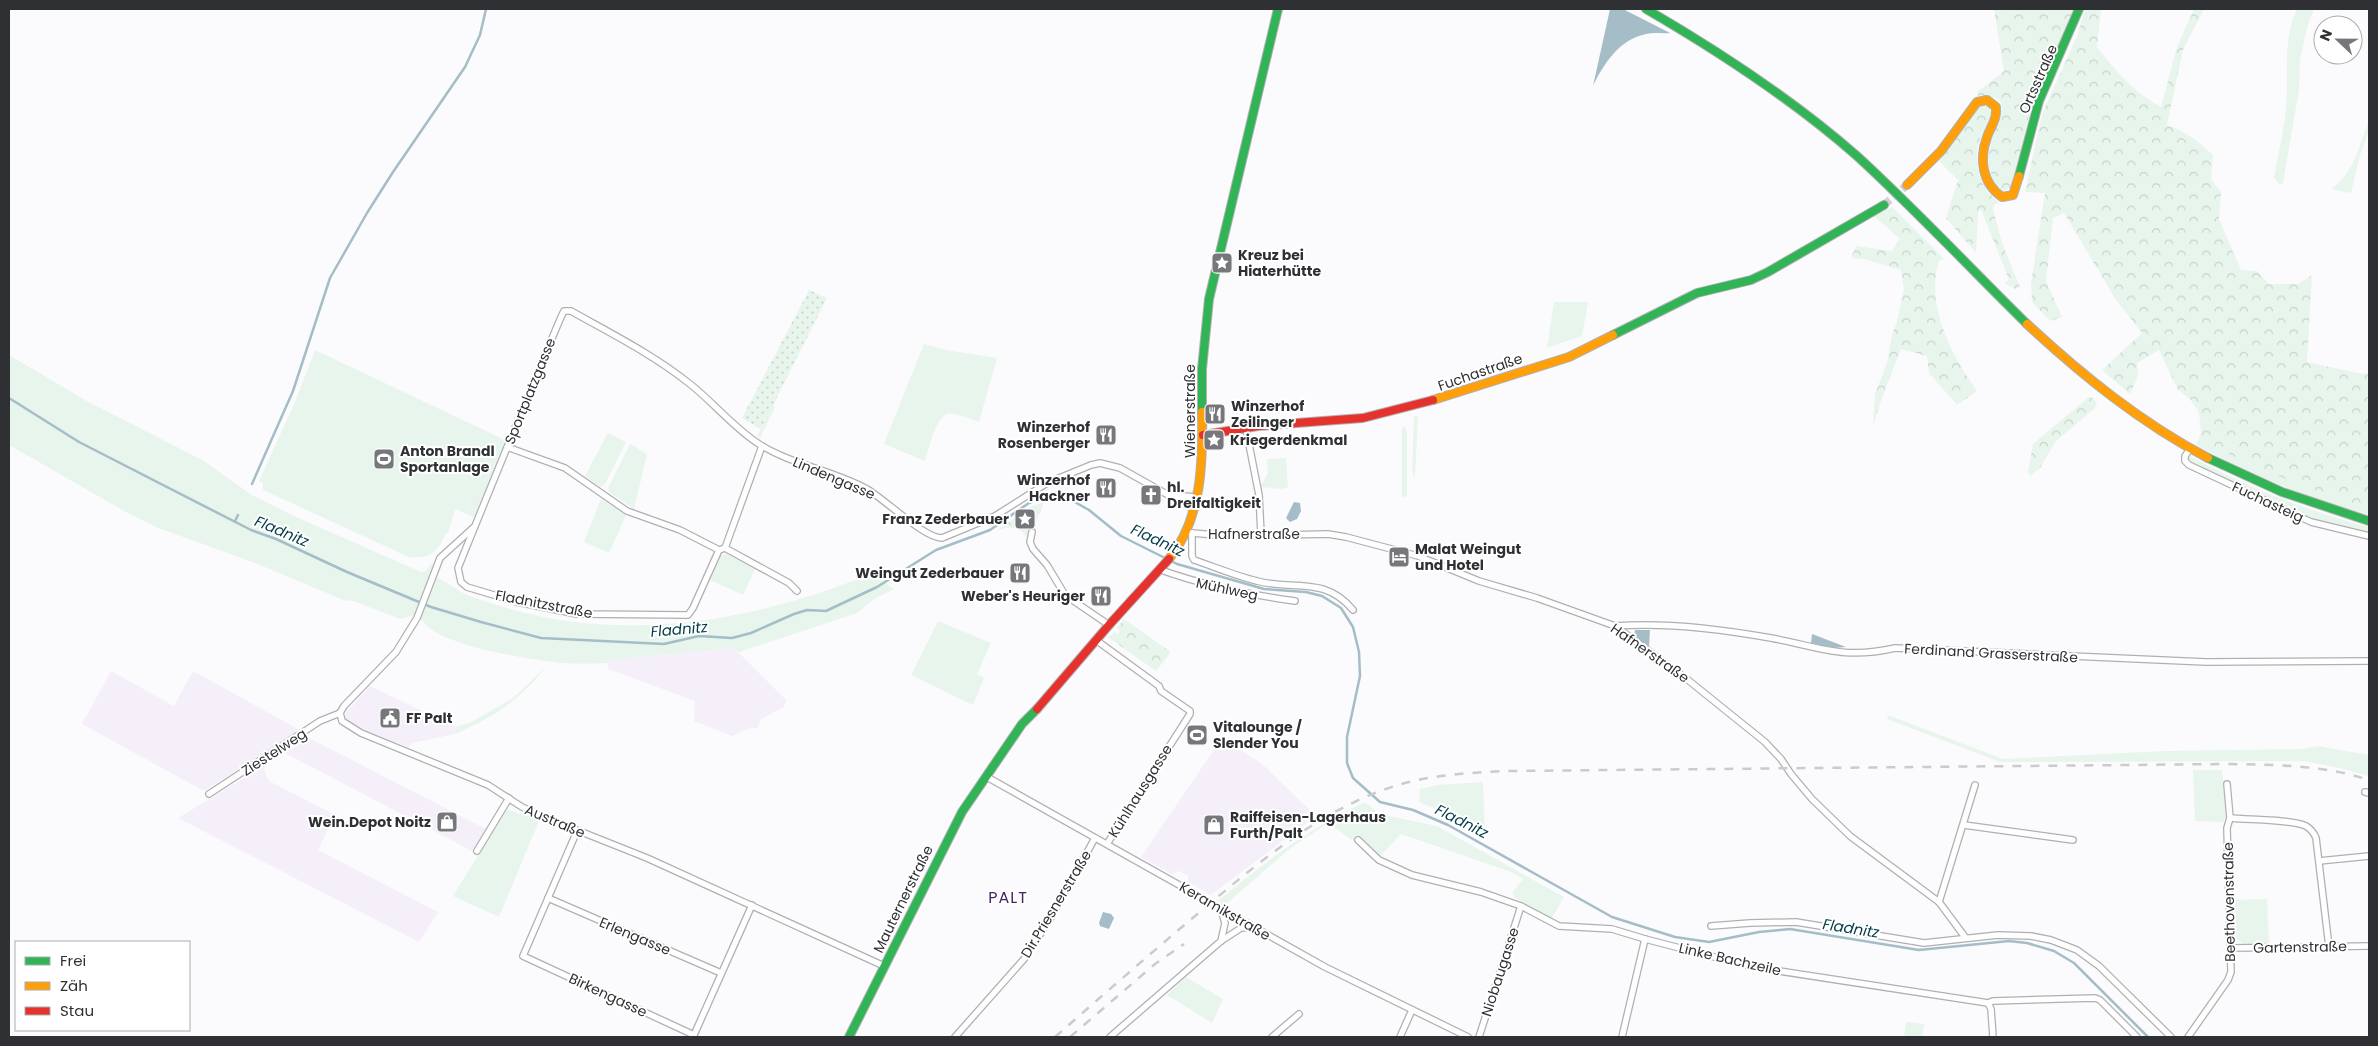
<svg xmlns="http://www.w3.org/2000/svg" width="2378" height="1046" font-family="Poppins,sans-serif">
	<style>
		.commercial { fill: #f4eff9 }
		.grass { fill: #e8f5ec }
		.forest { fill: url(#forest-crowns) }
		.garden { fill: url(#garden-dots) }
		.water { fill: #a4bdc6 }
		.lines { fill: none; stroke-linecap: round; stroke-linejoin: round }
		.stream { stroke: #a4bdc6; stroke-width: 2.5 }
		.secondary-tunnel { stroke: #d2d2d5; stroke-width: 8; stroke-dasharray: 8 4; stroke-linecap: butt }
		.street-casing { stroke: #b0b0b2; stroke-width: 8 }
		.fast-casing { stroke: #b0b0b2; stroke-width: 10 }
		.slow-casing { stroke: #b0b0b2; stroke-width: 10 }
		.jam-casing { stroke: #b0b0b2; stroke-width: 10 }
		.street { stroke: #fefeff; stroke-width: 5.5 }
		.fast { stroke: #30b455; stroke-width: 8 }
		.slow { stroke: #ff9f0a; stroke-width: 8 }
		.jam { stroke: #e5322d; stroke-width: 8 }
		.rail { stroke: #cbcbcb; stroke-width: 2.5; stroke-dasharray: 9 9; stroke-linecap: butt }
		.labels { text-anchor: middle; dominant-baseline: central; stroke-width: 4; stroke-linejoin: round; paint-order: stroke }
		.street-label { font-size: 14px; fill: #2f3033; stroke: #fff }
		.poi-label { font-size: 14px; font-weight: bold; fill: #2f3033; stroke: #fff; text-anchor: start }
		.water-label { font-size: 15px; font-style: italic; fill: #033c4a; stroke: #fff }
		.quarter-label { font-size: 16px; letter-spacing: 1px; fill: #43265f; stroke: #fff }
	</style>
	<defs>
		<pattern id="forest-crowns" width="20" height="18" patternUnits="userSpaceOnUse" patternTransform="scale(1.25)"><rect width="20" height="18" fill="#e8f5ec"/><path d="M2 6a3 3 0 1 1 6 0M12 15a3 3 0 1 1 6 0" fill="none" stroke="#c7d2cb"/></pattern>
		<pattern id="garden-dots" width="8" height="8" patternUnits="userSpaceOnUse" patternTransform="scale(1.25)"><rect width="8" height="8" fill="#e8f5ec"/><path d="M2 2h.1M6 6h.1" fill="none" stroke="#c7d2cb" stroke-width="1.8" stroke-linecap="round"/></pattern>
	</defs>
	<rect width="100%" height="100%" fill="#fbfbfd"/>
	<g class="commercial">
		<polygon points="734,648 786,700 784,707 761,719 757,729 752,727 732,736 694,721 695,701 608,669 608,660"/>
		<polygon points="111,671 174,706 193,671 300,730 204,791 82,724"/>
		<polygon points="370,686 456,727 455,734 412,743 409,747 363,730 346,719 345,714"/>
		<polygon points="309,738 486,829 474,852 285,753"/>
		<polygon points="1222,738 1261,763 1316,816 1211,895 1188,882 1188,876 1179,871 1172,874 1141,857"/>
		<polygon points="266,765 264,769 269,781 335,815 318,850 438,912 419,942 178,818"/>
	</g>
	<g class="grass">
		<path d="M2297 9H2314L2308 24 2300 59 2299 90 2283 183 2280 185 2274 178C2278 155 2284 131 2286 108 2289 74 2282 41 2297 9Z"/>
		<path d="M2369 121V130L2360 155 2351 193 2331 189C2353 175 2360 144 2369 121Z"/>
		<polygon points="1554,302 1588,302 1582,336 1547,348"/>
		<path d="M924 344 946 350 997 358 979 422C970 419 956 412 947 414 936 418 928 451 925 461L884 444Z"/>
		<path d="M315 350 505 440 474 517 455 509 448 533H446C438 551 432 559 409 557L263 490V483L259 481 295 402Z"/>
		<polygon points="9,355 85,400 204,461 252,495 294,516 421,572 426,571 432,563 433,565 414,615 400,619 351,600 346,601 255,563 156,527 126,512 9,445"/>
		<polygon points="773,405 775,407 760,438 757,436"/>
		<polygon points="1414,416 1418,416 1415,477 1412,471"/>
		<polygon points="1402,427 1405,427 1407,433 1407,496 1402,497"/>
		<polygon points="608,433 626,442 605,484 600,487 585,476"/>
		<path d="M2199 438C2253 469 2310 490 2369 508V515C2308 499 2251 475 2196 445Z"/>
		<polygon points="630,444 647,454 634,509 609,492 608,488"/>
		<path d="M2190 456C2247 487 2306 511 2369 527V534L2312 520 2189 464 2187 458Z"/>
		<polygon points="1286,458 1288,487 1282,489 1260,487 1268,473 1267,459"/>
		<polygon points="601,499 626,515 609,553 584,542"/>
		<polygon points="726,554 755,569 743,595 710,580 720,556"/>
		<path d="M873 573 894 589 874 599 857 613 739 652 734 648 608 660V663C593 664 577 664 561 663 533 660 431 645 421 618L437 578C447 582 454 588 463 593 478 600 498 605 514 610 632 643 762 619 873 573Z"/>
		<polygon points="938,621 991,643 977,674 984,678 973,705 911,675"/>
		<path d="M548 665C519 700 497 716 455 734L456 727 473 721 513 698Z"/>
		<polygon points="1888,715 2003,759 2165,751 2301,749 2318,746 2369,755 2368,776 2340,768 2303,761 2000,762 1887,719"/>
		<polygon points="2193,770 2222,770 2226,817 2223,822 2195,821"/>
		<polygon points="1483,782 1485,833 1458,818 1419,802 1420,789 1438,785"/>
		<path d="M1365 802 1379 814 1437 826 1564 897 1552 918 1515 898 1512 893 1523 879 1511 872 1401 834 1380 856 1360 836 1356 835 1353 841 1333 826 1325 825 1288 850 1224 906 1218 901C1263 863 1311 827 1365 802Z"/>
		<polygon points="507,809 539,821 499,917 453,896"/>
		<polygon points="2267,899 2269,944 2243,944 2236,938 2235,900"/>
		<polygon points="1186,977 1223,999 1212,1023 1167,995"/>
		<polygon points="1906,1022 1924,1024 1922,1037 1904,1037"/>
	</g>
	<g class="forest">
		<path d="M1994 9H2074L2067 32 2030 111 2012 187 2004 191C1998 188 1995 183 1992 177 1989 168 1987 158 1988 149 1991 130 2023 92 1978 96L1977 92 2004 71Z"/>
		<path d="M2085 9H2101L2097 47C2116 71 2133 92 2161 107L2177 47 2194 9H2204L2183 50 2167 125C2186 131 2198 141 2213 155L2211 179 2221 192 2219 219 2241 270 2257 271 2269 284H2298L2312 275 2307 362 2362 374 2369 373V508C2310 490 2253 469 2199 438L2201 432 2199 412 2190 399 2178 390 2159 350 2137 363 2138 376 2130 394 2102 370 2142 333 2116 300 2064 213 2053 218 2046 281 2062 317 2050 321 2032 302 2031 284 2045 193 2025 192 2042 114 2077 36Z"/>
		<path d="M1979 105 1989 107 1992 115C1989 123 1983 129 1981 137 1972 159 1978 188 1999 202L1995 204 1993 209 2002 243 2020 287 2016 289 2005 284 2009 279 1981 210 1978 212 1976 253 1946 218 1958 180 1939 161Z"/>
		<path d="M1892 207 1944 259 1939 261C1925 306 1952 355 1977 391L1957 405 1929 373 1927 356 1901 349C1891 375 1880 400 1873 428L1875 394 1887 363 1892 335 1897 321 1904 289 1901 270 1864 259 1851 258 1856 246 1892 251 1900 239 1874 216Z"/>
		<polygon points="2089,397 2093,398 2097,403 2095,408 2056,441 2040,468 2030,476 2028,472 2033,444"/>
		<path d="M1045 501 1028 539C1020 526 1010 525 996 531L1030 507Z"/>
		<polygon points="1124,619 1171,652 1156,671 1109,638 1114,632 1117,634 1120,631 1117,628"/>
	</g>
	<polygon class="garden" points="809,290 827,298 761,429 742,418"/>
	<g class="water">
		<path d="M1610 9H1623L1670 33C1662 34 1654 32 1646 34 1620 39 1604 63 1593 86Z"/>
		<polygon points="1294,502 1300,503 1301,511 1297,519 1290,522 1286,518"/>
		<polygon points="1635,630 1650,630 1649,647 1634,635"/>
		<polygon points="1812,634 1846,647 1835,648 1811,643"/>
		<polygon points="1103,912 1111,914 1114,918 1109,929 1100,926 1099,923"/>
	</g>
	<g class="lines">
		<g class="stream">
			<polyline points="9,398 79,442 251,530 276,539 347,572 431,607 481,622 541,638 664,644 699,636 732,638 751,633 794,614 807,610 826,611 877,587 936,550 990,530 1029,503 1052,493 1059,493 1089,510 1121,536 1177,564 1264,589 1306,592 1322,596 1341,608 1353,627 1359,652 1360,676 1347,737 1347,763 1353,778 1380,802 1413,810 1448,825 1612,917 1675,937 1709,942 1759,932 1790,929 1919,950 2009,941 2027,943 2054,951 2074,963 2148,1037"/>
			<polyline points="252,484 293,391 330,278 367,213 393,172 465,67 480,35 486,9"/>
			<polyline points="235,521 238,515"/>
		</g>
		<polyline class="secondary-tunnel" points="1884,205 1907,185"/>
		<g class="street-casing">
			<g id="street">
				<polyline points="1246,429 1259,495 1261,534"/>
				<path d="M507 447 565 468 627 511 680 530 719 550 693 608 688 615 577 614 517 602 467 587 461 582 458 568C492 484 526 400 561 317L564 311H571C612 334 654 355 690 384 714 403 734 428 759 444 792 465 833 470 867 489 887 501 924 538 942 538L995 516 1047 483 1091 465 1100 463 1120 468 1193 509"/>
				<polyline points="2190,449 2185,456 2185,461 2189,465 2311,522 2369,536"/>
				<polyline points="1171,495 1196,497"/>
				<polyline points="473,528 440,558 417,618 396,652 344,706 340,713 342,721 361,733 488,785 522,807 539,815 647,858 884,966"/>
				<polyline points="1186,531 1192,533 1228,536 1328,534 1346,537 1418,556 1479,581 1537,598 1615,626 1688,680 1765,742 1781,759 1791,774 1812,799 1850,836 1939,902 1965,937"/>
				<polyline points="1032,532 1030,542 1033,549 1047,565 1065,595 1109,625"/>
				<path d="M1192 533V556L1194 560C1215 567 1236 576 1257 581 1292 591 1324 575 1353 610"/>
				<polyline points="725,548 789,583 797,591"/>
				<polyline points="719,550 725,548 762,446"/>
				<path d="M1161 570C1203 585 1251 595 1295 601"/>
				<path d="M1615 626C1666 622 1721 629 1771 638 1820 647 1843 660 1895 648L2206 662 2369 661"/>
				<polyline points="1096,640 1159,686 1161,691 1190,711 1190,714 1107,844"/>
				<polyline points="987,777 1325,967 1468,1037"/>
				<polyline points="2365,792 2369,793"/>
				<polyline points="209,794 320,721 340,713"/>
				<path d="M2230 818C2249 820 2290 819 2306 826 2311 829 2314 833 2316 838L2329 947"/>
				<polyline points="1964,825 2073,840"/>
				<polyline points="577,831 523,956 694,1035 752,905"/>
				<polyline points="1358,840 1379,860 1412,875 1481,892 1521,906 1559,926 1612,929 1645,939 1753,967 1988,1003 1993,1001 2095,998 2100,1000 2137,1037"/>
				<polyline points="477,851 509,798"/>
				<polyline points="2319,861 2369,856"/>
				<polyline points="548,898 721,973"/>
				<polyline points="1939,902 1975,785"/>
				<polyline points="1711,926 1750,923 1796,922 1924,943 1998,935 2031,936 2051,940 2077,950 2099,966 2171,1037"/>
				<polyline points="1221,941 1225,923 1221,910"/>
				<polyline points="2231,948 2369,946"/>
				<polyline points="1988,1003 1991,1009 1993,1037"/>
				<polyline points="955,1037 1024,959 1050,919 1095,838"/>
				<polyline points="1110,1037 1221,941 1241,928 1252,927"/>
				<polyline points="1272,1037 1299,1014"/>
				<polyline points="1400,1037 1412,1010"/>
				<polyline points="1479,1037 1521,906"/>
				<polyline points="1622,1037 1645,939"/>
				<polyline points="2188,1037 2228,980 2231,972 2227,828 2230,818 2227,784"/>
			</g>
		</g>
		<g class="fast-casing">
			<g id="fast">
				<path d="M1646 9C1720 52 1792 99 1857 156 1916 210 1970 268 2027 324"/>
				<polyline points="2019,176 2039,101 2079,9"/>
				<polyline points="1613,335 1697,293 1751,280 1768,272 1884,205"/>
				<polyline points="1202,412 1202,369 1209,299 1278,9"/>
				<polyline points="2208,458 2282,492 2369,521"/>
				<polyline points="849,1037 962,812 1022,724 1037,709"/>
			</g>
		</g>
		<g class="slow-casing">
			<g id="slow">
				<path d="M1907 185 1941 151 1977 102 1987 100 1996 107V112C1996 121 1990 128 1987 137 1979 159 1982 183 2002 197L2013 195 2019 176"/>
				<path d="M2027 324C2082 375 2141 423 2208 458"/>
				<polyline points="1433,400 1569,357 1613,335"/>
				<path d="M1169 559C1202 519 1203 462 1202 412"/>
			</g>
		</g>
		<g class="jam-casing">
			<g id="jam">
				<polyline points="1203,435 1258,426 1363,418 1433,400"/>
				<polyline points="1037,709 1109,625 1169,559"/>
			</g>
		</g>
		<use href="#street" class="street"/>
		<use href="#fast" class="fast"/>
		<use href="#slow" class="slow"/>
		<use href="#jam" class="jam"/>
		<g class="rail">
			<path d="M1055 1037C1103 995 1152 952 1201 911 1257 864 1314 815 1383 790 1423 775 1465 773 1507 771L2229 764C2277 765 2324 765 2369 780"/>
			<polyline points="1070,1037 1155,964 1184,944"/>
		</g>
	</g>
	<defs>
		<g id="sight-square" transform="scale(1.125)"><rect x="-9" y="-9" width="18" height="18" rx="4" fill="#76777a" stroke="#fff"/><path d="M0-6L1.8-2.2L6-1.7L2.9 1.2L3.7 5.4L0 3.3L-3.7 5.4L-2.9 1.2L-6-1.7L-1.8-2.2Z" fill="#fff"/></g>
		<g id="restaurant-square" transform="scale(1.125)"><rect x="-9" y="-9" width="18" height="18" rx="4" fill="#76777a" stroke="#fff"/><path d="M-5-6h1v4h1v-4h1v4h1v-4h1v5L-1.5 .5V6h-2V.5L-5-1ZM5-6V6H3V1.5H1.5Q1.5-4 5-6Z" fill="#fff"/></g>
		<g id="stadium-square" transform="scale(1.125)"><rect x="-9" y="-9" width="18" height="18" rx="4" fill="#76777a" stroke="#fff"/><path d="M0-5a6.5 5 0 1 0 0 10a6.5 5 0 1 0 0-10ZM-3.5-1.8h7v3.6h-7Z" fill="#fff"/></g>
		<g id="church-square" transform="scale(1.125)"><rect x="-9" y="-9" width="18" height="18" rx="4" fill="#76777a" stroke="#fff"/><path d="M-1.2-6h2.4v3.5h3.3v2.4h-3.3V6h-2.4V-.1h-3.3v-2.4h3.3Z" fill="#fff"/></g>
		<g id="hotel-square" transform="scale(1.125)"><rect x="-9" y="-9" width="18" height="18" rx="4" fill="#76777a" stroke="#fff"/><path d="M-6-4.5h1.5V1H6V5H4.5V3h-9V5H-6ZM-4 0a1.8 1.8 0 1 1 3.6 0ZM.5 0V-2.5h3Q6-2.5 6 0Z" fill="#fff"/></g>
		<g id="civic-square" transform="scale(1.125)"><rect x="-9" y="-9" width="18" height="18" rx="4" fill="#76777a" stroke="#fff"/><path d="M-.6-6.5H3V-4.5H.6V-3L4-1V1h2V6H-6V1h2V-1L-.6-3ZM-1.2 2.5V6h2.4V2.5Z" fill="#fff"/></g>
		<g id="shop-square" transform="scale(1.125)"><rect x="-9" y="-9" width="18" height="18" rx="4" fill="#76777a" stroke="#fff"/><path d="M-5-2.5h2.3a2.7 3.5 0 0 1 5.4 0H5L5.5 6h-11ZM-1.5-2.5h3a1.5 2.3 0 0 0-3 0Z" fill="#fff"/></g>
	</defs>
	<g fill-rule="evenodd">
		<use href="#sight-square" x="1222" y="263"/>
		<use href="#restaurant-square" x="1215" y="414"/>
		<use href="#restaurant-square" x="1106" y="435"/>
		<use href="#sight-square" x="1214" y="440"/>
		<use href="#stadium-square" x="384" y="459"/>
		<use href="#restaurant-square" x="1106" y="488"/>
		<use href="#church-square" x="1151" y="495"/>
		<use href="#sight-square" x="1025" y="519"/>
		<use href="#hotel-square" x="1399" y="557"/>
		<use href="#restaurant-square" x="1020" y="573"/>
		<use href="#restaurant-square" x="1101" y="596"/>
		<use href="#civic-square" x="390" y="718"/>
		<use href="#stadium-square" x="1197" y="735"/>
		<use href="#shop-square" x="447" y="822"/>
		<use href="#shop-square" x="1214" y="825"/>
	</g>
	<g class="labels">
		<g class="street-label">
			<text transform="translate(2038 79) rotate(-66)">Ortsstraße</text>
			<text transform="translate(1480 372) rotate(-19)">Fuchastraße</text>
			<text transform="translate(530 391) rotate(-68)">Sportplatzgasse</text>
			<text transform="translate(1190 411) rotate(-90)">Wienerstraße</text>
			<text transform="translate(834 478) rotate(23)">Lindengasse</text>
			<text transform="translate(2268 502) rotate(25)">Fuchasteig</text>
			<text x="1254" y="534">Hafnerstraße</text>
			<text transform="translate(1227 589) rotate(12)">Mühlweg</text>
			<text transform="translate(544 604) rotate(11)">Fladnitzstraße</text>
			<text transform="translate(1650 653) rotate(35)">Hafnerstraße</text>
			<text transform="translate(1991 653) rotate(3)">Ferdinand Grasserstraße</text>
			<text transform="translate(274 752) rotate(-33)">Ziestelweg</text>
			<text transform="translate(1140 791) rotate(-58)">Kühlhausgasse</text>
			<text transform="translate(555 821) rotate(23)">Austraße</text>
			<text transform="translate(903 899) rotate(-64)">Mauternerstraße</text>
			<text transform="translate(2229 902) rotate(-91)">Beethovenstraße</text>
			<text transform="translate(1056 904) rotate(-59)">Dir.Priesnerstraße</text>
			<text transform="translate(1225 911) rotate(30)">Keramikstraße</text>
			<text transform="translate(635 936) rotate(23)">Erlengasse</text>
			<text transform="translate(2300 947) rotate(-1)">Gartenstraße</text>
			<text transform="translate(1730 959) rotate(13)">Linke Bachzeile</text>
			<text transform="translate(1500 972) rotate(-72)">Niobaugasse</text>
			<text transform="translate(608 995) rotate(25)">Birkengasse</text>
		</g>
		<g class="poi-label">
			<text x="1238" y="255">Kreuz bei<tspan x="1238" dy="16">Hiaterhütte</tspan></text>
			<text x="1231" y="406">Winzerhof<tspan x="1231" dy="16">Zeilinger</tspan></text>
			<text x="1090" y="427" text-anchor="end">Winzerhof<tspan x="1090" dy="16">Rosenberger</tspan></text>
			<text x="1230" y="440">Kriegerdenkmal</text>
			<text x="400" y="451">Anton Brandl<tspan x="400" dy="16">Sportanlage</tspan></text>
			<text x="1090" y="480" text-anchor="end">Winzerhof<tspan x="1090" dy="16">Hackner</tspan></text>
			<text x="1167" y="487">hl.<tspan x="1167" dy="16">Dreifaltigkeit</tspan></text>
			<text x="1009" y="519" text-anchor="end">Franz Zederbauer</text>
			<text x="1415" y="549">Malat Weingut<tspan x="1415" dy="16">und Hotel</tspan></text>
			<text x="1004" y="573" text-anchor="end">Weingut Zederbauer</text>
			<text x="1085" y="596" text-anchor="end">Weber's Heuriger</text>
			<text x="406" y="718">FF Palt</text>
			<text x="1213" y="727">Vitalounge /<tspan x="1213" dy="16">Slender You</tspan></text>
			<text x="1230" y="817">Raiffeisen-Lagerhaus<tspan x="1230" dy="16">Furth/Palt</tspan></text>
			<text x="431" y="822" text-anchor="end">Wein.Depot Noitz</text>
		</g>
		<g class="water-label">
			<text transform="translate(282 531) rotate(23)">Fladnitz</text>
			<text transform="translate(1158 540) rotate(25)">Fladnitz</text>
			<text transform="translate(679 629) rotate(-5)">Fladnitz</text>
			<text transform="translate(1462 821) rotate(27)">Fladnitz</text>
			<text transform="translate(1851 928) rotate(9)">Fladnitz</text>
		</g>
		<g class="quarter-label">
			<text x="1008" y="897">PALT</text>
		</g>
	</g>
	<rect width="2378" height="1046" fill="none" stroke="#2f3033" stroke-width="20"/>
	<rect x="15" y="941" width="175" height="90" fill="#ffffff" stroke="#acacad"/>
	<rect x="25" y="957" width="25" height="8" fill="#30b455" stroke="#acacad"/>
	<text x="60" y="966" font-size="15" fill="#2f3033">Frei</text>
	<rect x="25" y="982" width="25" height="8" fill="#ff9f0a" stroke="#acacad"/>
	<text x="60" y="991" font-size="15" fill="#2f3033">Zäh</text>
	<rect x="25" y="1007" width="25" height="8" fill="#e5322d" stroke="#acacad"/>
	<text x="60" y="1016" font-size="15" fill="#2f3033">Stau</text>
	<g transform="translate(2338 40) rotate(292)"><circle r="24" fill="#ffffff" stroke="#acacad"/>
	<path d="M0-4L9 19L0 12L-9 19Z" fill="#76777a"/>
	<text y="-8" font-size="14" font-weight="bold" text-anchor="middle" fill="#2f3033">N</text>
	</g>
</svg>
